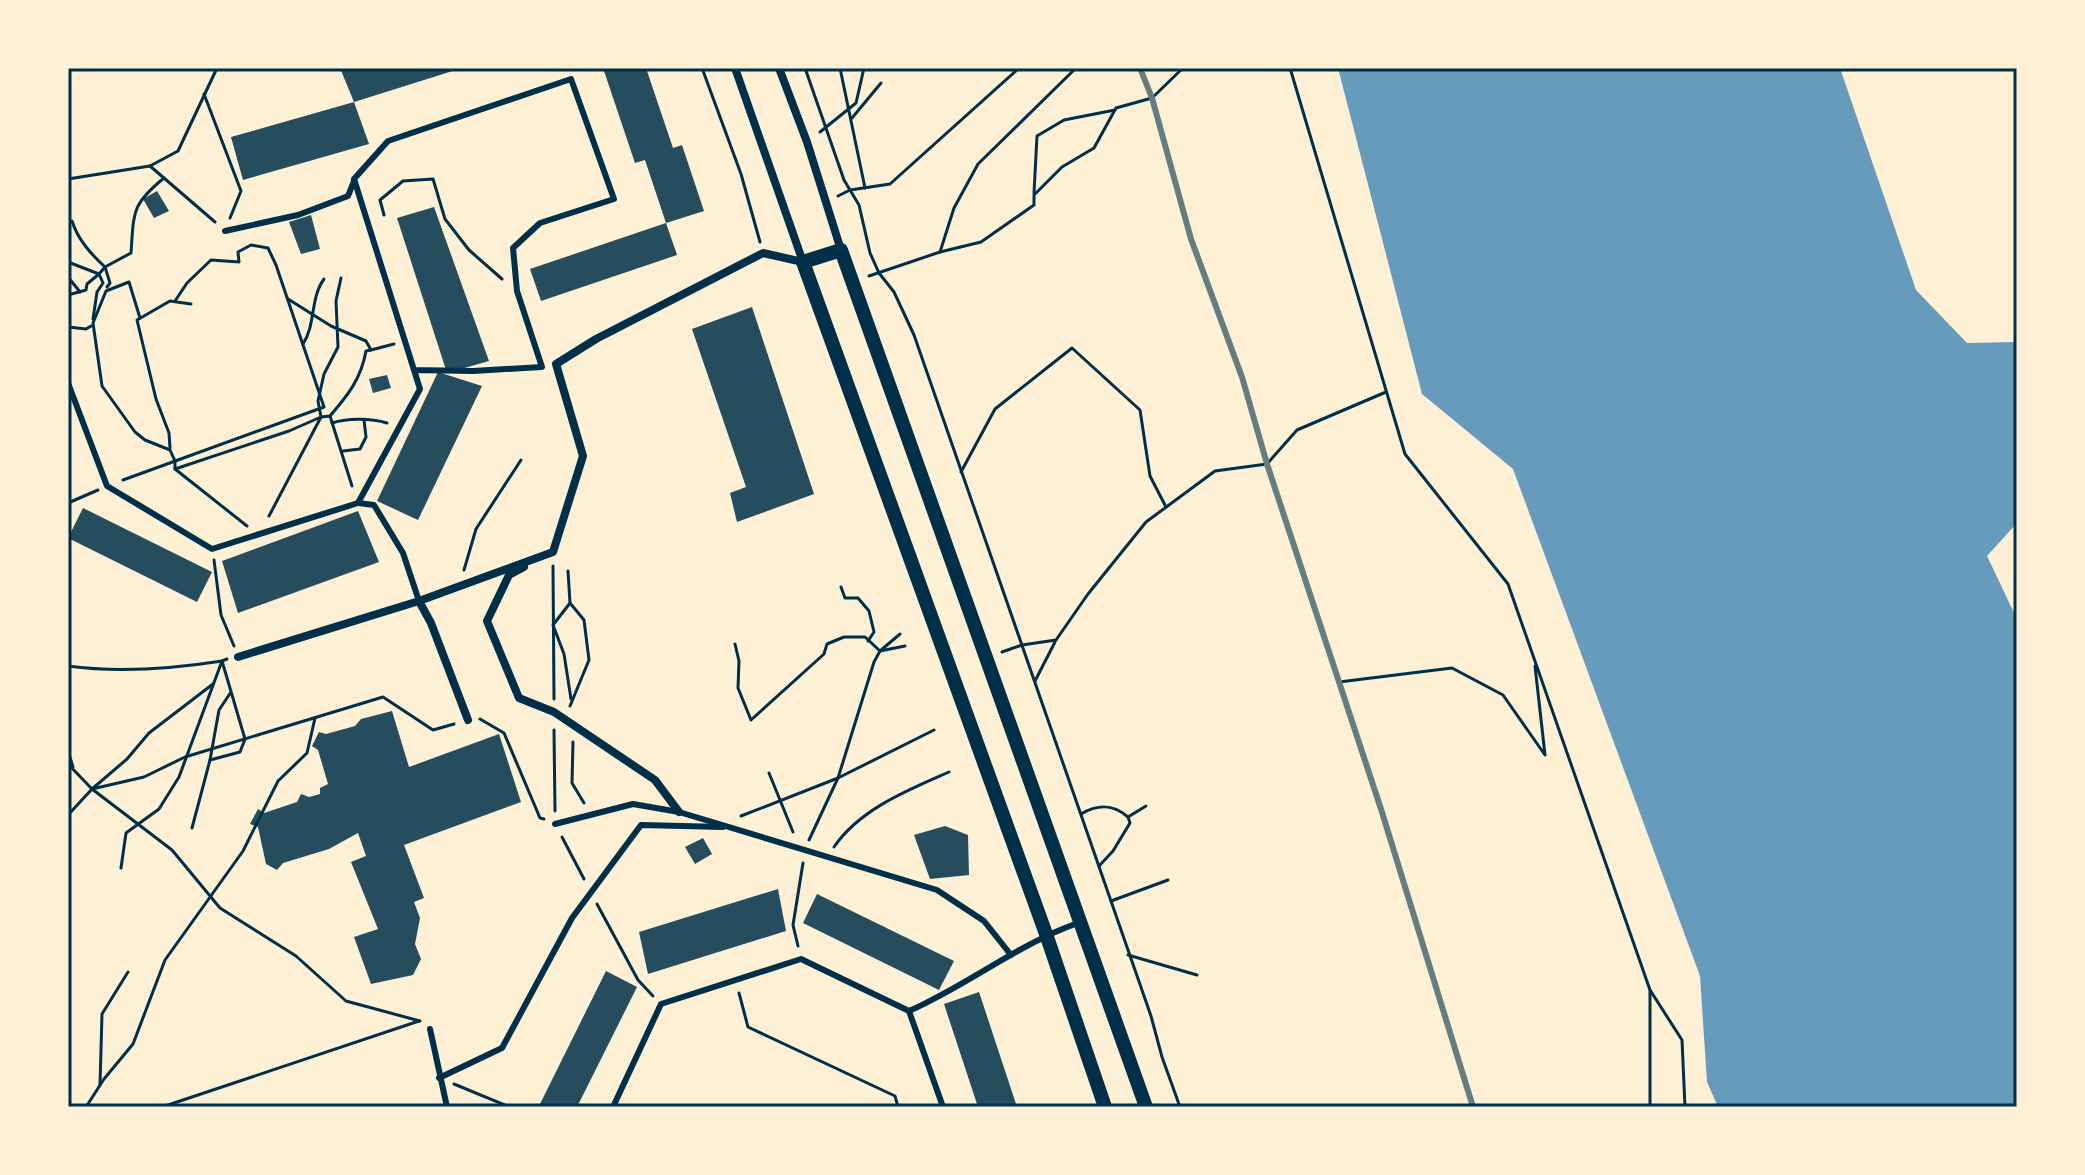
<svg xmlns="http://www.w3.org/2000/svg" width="2085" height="1175" font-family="'Source Sans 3',sans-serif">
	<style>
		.water { fill: #669bbc }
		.building { fill: #264d5e }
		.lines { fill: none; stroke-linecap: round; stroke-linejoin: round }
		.path { stroke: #003049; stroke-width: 3 }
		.service { stroke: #003049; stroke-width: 6 }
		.minor { stroke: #003049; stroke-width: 8 }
		.tertiary { stroke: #003049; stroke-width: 14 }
		.rail { stroke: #657d81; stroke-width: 6 }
		.neatline { fill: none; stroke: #003049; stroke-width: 3 }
	</style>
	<rect width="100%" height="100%" fill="#fdf0d5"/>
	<polygon class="water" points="1338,68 1840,68 1916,290 1967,343 2017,342 2017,523 1987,556 2017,619 2017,1107 1718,1107 1707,1082 1700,976 1513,469 1422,394"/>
	<g class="building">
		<polygon points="340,68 459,68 459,69 354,102"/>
		<polygon points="603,68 646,68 673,148 682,145 704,211 666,223 645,160 635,163"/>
		<polygon points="354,102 369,144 243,180 231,137"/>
		<polygon points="157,191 169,211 154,218 143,199"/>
		<polygon points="434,207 489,361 447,373 397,218"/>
		<polygon points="311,215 320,249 301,254 289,222"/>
		<polygon points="666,223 677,255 541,301 530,269"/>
		<polygon points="752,307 814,494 737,522 730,493 746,487 692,329"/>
		<polygon points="438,372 482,386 418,520 377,501"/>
		<polygon points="387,375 391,388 373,393 369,379"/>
		<polygon points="83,508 212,572 197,602 68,538"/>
		<polygon points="358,511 379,562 238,613 222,561"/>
		<polygon points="392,711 409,767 499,734 521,802 404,845 424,898 414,902 420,918 415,944 421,959 413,975 371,984 354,937 378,929 351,862 366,856 358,833 329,849 283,863 277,870 266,864 258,827 250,824 258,809 264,813 297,802 301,794 309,797 320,794 320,788 328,784 318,750 312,746 319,732 326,734 355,726 361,719"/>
		<polygon points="945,826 968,835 969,875 930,879 914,835"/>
		<polygon points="703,838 712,854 695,864 685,847"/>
		<polygon points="778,889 786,931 648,974 639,932"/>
		<polygon points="817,894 954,961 939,990 803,923"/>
		<polygon points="606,971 637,987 577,1107 546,1107 540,1104"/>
		<polygon points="979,992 1017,1107 978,1107 944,1004"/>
	</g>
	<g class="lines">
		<g class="path">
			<polyline points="702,68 741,174 760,242"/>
			<polyline points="805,68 844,180 859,205 870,253 879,273 894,292 914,335 1151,1016 1162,1057 1180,1107"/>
			<polyline points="840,68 865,188"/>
			<polyline points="1290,68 1405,454 1508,584 1650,990 1650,1107"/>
			<polyline points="204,94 241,191 230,218"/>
			<polyline points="852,118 881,83"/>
			<polyline points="820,132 856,103 864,68"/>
			<polyline points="150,166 178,151 217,68"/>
			<polyline points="68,179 150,166 215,222"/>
			<polyline points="1034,193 1037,136 1064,120 1115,110"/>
			<polyline points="838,196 850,190 890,184 1019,68"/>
			<polyline points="384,215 380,200 403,181 433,179 445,219 469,250 502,279"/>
			<polyline points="940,252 981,242 1034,205 1034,195 1062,167 1094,148 1116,108 1152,98 1183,68"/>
			<path d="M68 262 99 274 105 267C91 254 78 240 72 221"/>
			<polyline points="869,276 940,252 954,208 978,164 1076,68"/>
			<polyline points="68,277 80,292"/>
			<path d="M107 287 110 283 105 267 131 253C134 212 131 205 164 178"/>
			<polyline points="68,295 86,290 87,284 99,274 103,283 97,292 93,319"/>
			<polyline points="288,299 331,326 366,341 371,350 394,344"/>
			<polyline points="140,318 129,282 106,291 93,323 102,386 135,432 145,440 170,450 175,461 175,469 247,526"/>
			<polyline points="68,327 86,329 91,326"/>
			<path d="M303 344C316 324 310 298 324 279"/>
			<polyline points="330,416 352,486"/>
			<path d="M332 423C347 418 371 418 387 423"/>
			<polyline points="170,448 169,433 156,399 137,320 170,301 191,304"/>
			<polyline points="343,451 360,449 366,437 364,420"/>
			<path d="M175 469 289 431 321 417 330 416C348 395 361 379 366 351L371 350"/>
			<polyline points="961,472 995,409 1072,348 1140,410 1150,476 1166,507"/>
			<polyline points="123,480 324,407 276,265 268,248 251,245 238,252 239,262 211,260 187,283 175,301"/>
			<polyline points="68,503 98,490"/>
			<polyline points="269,516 321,417 318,401 324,374 338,347 336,301 341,278"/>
			<polyline points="214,560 221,615 234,646"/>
			<polyline points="553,566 554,699"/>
			<polyline points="464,570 476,529 521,460"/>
			<polyline points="568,571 570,603 584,620 589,660 570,706"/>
			<polyline points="841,587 845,598 858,598 869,611 874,632 868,641"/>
			<polyline points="570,603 553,625 564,654 571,699"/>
			<polyline points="735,644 739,661 738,688 751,720 824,654 827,644 844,637 865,637 880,651 905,646"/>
			<polyline points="1002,652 1022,645 1056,640 1088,594 1146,522 1215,471 1267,464 1297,430 1386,392"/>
			<path d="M68 666C119 673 171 669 222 661L245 739 240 752 210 760 219 710 231 692"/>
			<polyline points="1035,681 1055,642"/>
			<polyline points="1339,682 1452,668 1503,695 1545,755 1535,666"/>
			<polyline points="480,719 504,733 540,818 544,819"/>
			<polyline points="554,730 555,811"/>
			<polyline points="573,742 572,783 584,803"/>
			<polyline points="68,751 73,767"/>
			<polyline points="68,764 92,789 172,850 220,908 296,956 346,1001 420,1021"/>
			<polyline points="769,773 793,832"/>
			<polyline points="92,789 144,777 185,757 383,697 433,730 454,724"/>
			<path d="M1081 814C1098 804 1113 804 1128 817L1146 806"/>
			<polyline points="68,815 92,789 127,759 149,733 213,684"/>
			<polyline points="741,816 838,778 934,730"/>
			<polyline points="192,828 210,760"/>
			<polyline points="562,837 584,879"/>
			<polyline points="809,840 838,778 874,662 880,651 900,634"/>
			<path d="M834 847C860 809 908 790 949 772"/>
			<polyline points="1099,866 1113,851 1130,823 1128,817"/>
			<polyline points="121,868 126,833 159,809 179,777 222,661 227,659"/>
			<polyline points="1111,901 1168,880"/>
			<polyline points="597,904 638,980 653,996"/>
			<polyline points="798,946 793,925 803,863"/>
			<polyline points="1128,955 1197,975"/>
			<polyline points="1650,990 1682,1040 1685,1107"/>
			<polyline points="739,993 748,1027 895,1096 898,1107"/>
			<polyline points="454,1084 510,1107"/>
			<polyline points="100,1085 102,1014 128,972"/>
			<polyline points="86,1107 104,1079 133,1044 165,960 243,851 278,781 307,753 315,718"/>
			<polyline points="162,1107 419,1021"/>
		</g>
		<g class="service">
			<polyline points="225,231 298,215 348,196 354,181"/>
			<polyline points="68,383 107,486 212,549 358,503 420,389 414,370 354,179 388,141 571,79 614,199 540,223 513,248 517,291 542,367 473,371 414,370"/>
			<polyline points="358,503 374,505 403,553 419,601"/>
			<polyline points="555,824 633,804 679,812 937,890 984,921 1011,955"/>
			<polyline points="430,1029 447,1107"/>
			<polyline points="439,1078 502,1048 572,918 641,825 723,827"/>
			<polyline points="613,1107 661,1004 801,959 909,1011"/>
			<path d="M943 1107 909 1011C968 985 1018 944 1078 923"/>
		</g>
		<g class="minor">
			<polyline points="735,68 803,262"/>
			<polyline points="779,68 807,142 841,250"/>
			<polyline points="524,567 509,575 487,621 519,698 554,712 655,780 679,812"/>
			<polyline points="419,601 431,623 468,720"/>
			<polyline points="238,657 419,601 553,552 583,456 556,364 596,339 763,253 803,262"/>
		</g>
		<polyline class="tertiary" points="1105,1107 1046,934 803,262 841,250 1146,1107"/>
		<polyline class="rail" points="1140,68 1152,98 1191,239 1242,377 1267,464 1381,809 1473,1107"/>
	</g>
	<rect width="2085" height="1175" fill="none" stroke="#fdf0d5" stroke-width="140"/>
	<rect x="70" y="70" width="1945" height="1035" class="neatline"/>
</svg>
